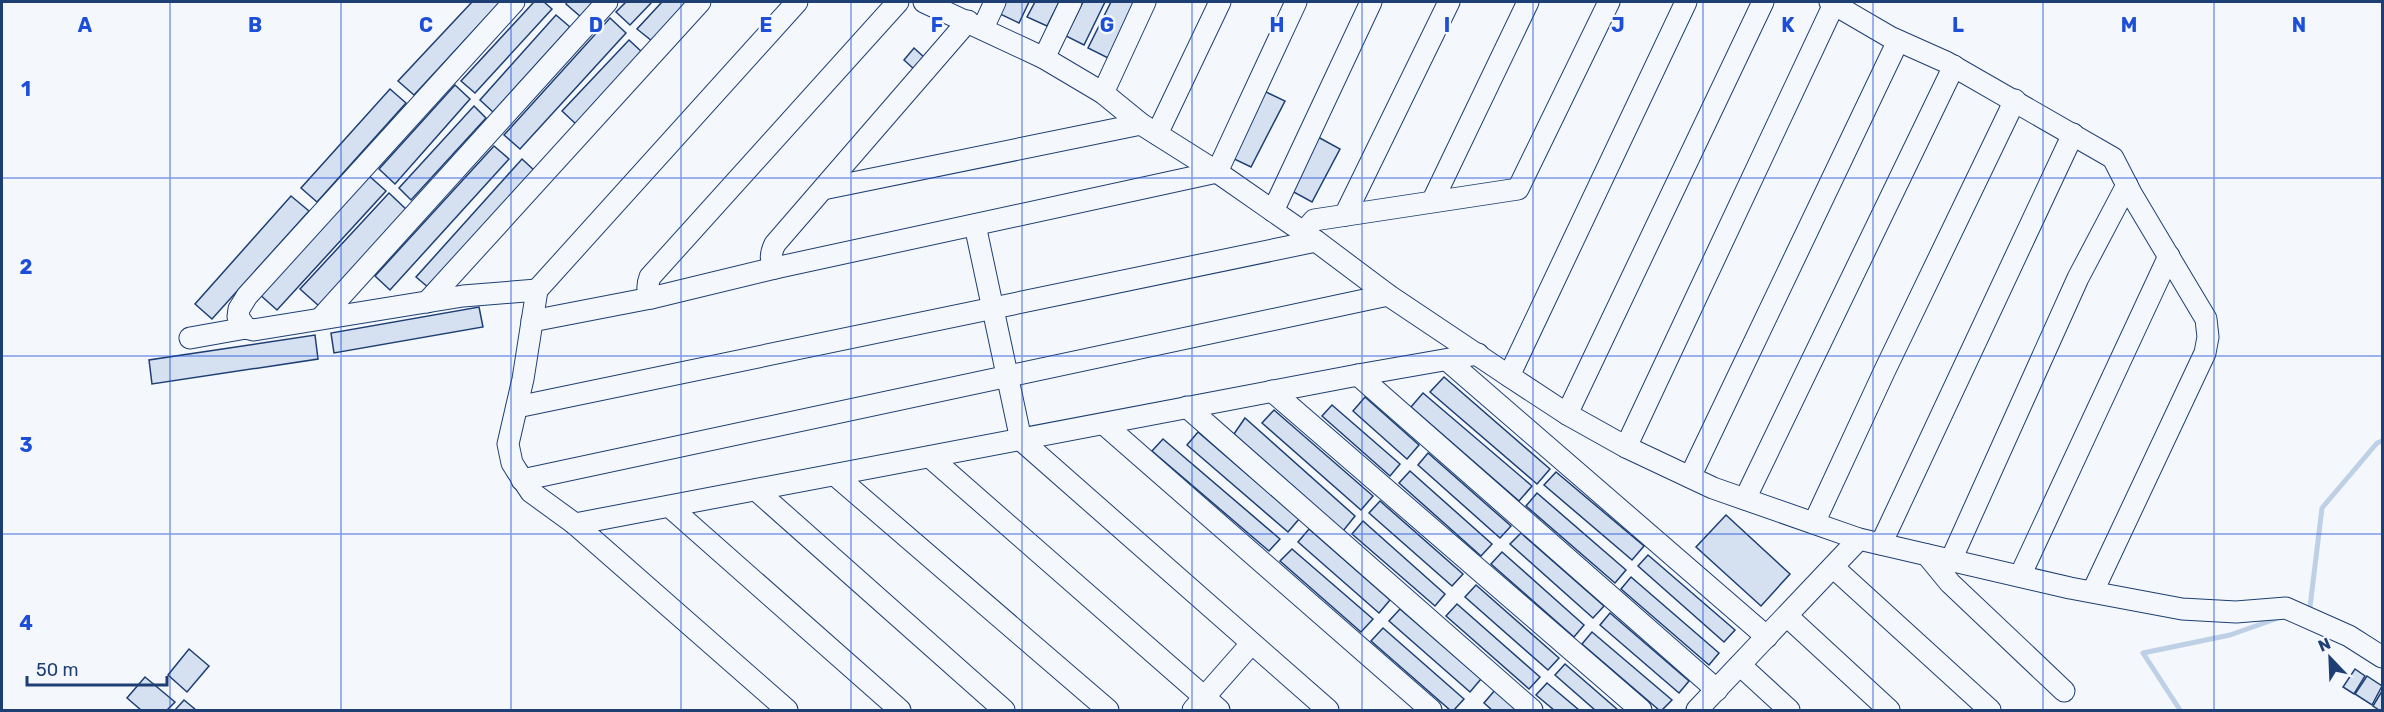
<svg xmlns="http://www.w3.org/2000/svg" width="2384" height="712" font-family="Rubik,sans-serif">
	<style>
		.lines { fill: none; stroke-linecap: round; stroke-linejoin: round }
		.stream { stroke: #bed0e5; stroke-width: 5 }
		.building { fill: #d5e0f0; stroke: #1d3f73; stroke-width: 1.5 }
		.minor-casing { stroke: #1d3f73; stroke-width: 23 }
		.minor { stroke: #f4f7fb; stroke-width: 21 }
		.grid { fill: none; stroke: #1d4ed8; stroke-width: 1.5; stroke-opacity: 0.55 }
		.grid-label { font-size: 20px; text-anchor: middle; font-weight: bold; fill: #1d4ed8; stroke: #f4f7fb; stroke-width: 4.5; stroke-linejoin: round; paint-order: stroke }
	</style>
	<rect width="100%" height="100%" fill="#f4f7fb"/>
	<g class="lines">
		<g class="stream">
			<polyline points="2304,610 2310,607 2322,508 2377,443 2382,441"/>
			<polyline points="2180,710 2143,653 2230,635 2281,617"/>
		</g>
	</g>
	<g class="building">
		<polygon points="472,2 500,2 414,95 398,81"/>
		<polygon points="534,2 544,2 552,9 475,93 461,81"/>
		<polygon points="567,2 594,2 581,17 566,4"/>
		<polygon points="626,2 652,2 630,25 616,12"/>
		<polygon points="662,2 687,2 652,41 637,29"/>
		<polygon points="1006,2 1029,2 1019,23 1000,14"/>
		<polygon points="1035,2 1059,2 1047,26 1027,17"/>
		<polygon points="1083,2 1105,2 1084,45 1066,36"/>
		<polygon points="1111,2 1135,2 1108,58 1088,48"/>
		<polygon points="556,15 570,27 493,112 480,100"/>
		<polygon points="610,18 626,33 520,149 504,135"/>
		<polygon points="629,40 643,53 576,124 562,111"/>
		<polygon points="914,48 925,58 915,70 904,60"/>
		<polygon points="455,85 470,99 395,184 379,169"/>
		<polygon points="390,89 406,103 317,202 301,188"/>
		<polygon points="1264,91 1285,101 1251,167 1230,157"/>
		<polygon points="474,106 486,118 411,200 399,188"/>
		<polygon points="1318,137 1340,149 1312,202 1290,190"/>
		<polygon points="494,146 509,159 390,290 375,276"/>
		<polygon points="522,159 535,171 429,288 416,277"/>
		<polygon points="367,174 386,191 277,310 258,293"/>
		<polygon points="389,193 408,211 319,306 300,289"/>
		<polygon points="291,196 309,211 212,319 195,304"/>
		<polygon points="479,307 483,327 334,353 331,333"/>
		<polygon points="315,335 318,359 152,384 149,360"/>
		<polygon points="1444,377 1550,469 1537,484 1430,392"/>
		<polygon points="1423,393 1532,486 1519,501 1411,407"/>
		<polygon points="1365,397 1419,445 1407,459 1353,411"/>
		<polygon points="1332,405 1400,464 1390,476 1322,416"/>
		<polygon points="1274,410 1373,496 1361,510 1262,423"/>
		<polygon points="1245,418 1355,516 1343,531 1234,434"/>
		<polygon points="1198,432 1299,519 1288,532 1187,445"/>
		<polygon points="1163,439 1280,539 1269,551 1152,451"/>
		<polygon points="1428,453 1511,526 1500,538 1418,465"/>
		<polygon points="1410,471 1492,544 1481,556 1399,483"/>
		<polygon points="1556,472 1644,546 1632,560 1544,485"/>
		<polygon points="1537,493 1626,570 1615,583 1526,506"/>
		<polygon points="1380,501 1463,574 1452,586 1369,513"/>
		<polygon points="1726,515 1790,574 1761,606 1696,547"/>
		<polygon points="1363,521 1445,594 1435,606 1352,534"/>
		<polygon points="1309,529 1390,600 1379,613 1298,542"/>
		<polygon points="1521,533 1604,606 1593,618 1510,544"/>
		<polygon points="1292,549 1373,619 1361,632 1280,561"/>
		<polygon points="1502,552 1584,625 1574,637 1491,564"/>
		<polygon points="1648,555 1735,630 1724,642 1638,566"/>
		<polygon points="1631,577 1719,653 1709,665 1621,589"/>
		<polygon points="1476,585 1559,658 1548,670 1465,597"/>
		<polygon points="1457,604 1540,677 1529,689 1446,616"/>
		<polygon points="1400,609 1481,679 1470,692 1389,621"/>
		<polygon points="1610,613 1689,681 1679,693 1600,625"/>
		<polygon points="1383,628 1464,699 1454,710 1450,710 1371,641"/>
		<polygon points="1592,632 1672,700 1662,710 1659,710 1582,644"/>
		<polygon points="189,649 209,666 187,692 168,675"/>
		<polygon points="1565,664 1618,710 1595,710 1555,675"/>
		<polygon points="2355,669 2365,676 2354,694 2343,687"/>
		<polygon points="2367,676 2382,686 2372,705 2355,694"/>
		<polygon points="145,677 175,702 167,710 141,710 127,698"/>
		<polygon points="1547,683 1579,710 1554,710 1536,695"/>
		<polygon points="1495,690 1518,710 1492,710 1484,703"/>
		<polygon points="2382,691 2382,710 2379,710 2373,706"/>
		<polygon points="184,700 196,710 175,710"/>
	</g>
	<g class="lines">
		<g class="minor-casing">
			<g id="minor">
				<polyline points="514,2 247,296 239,309 238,317 246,328 254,330 463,296 537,290 523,379 508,444 512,463 517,471 531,492 575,524 787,710"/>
				<polyline points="924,2 1044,58 1103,93 1141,124 1217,172 1316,241 1388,295 1509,376 1567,414 1626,447 1713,488 1859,539 2070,588 2182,609 2236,612 2286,608 2349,636 2382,657"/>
				<polyline points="1830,2 1890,37 1946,62 2113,158 2132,195 2206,319 2208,337 2205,353 2093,591"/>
				<path d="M968 21 775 244C771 252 769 260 775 268L1217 172 1296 2"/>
				<polyline points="983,28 995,2"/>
				<polyline points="1044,58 1071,2"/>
				<polyline points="1103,93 1145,2"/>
				<polyline points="1157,134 1220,2"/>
				<polyline points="823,189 1141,124"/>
				<polyline points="1433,200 1528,2"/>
				<polyline points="1273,211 1371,2"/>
				<polyline points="1345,215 1449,2"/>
				<polyline points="975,225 1021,440 1328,710"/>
				<polyline points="1304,232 1314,220 1518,189 1609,2"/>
				<path d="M775 268 651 298C647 290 647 285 650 277L898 2"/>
				<polyline points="537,290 797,2"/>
				<polyline points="427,302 700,2"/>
				<polyline points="321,318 607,2"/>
				<polyline points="532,321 651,298"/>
				<polyline points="190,338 246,328"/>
				<polyline points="1447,360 1767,637"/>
				<polyline points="1358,375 1717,690"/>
				<polyline points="1509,376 1686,2"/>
				<polyline points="1272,391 1641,710"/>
				<polyline points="517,407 1316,241"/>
				<polyline points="1187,407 1532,710"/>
				<polyline points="1567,414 1763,2"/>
				<polyline points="1104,424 1431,710"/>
				<polyline points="1626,447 1834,4"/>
				<polyline points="930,457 1219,710"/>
				<polyline points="835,475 1108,710"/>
				<polyline points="1690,477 1898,41"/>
				<polyline points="522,480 1388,295"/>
				<polyline points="756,490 1004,710"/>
				<polyline points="1745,499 1954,66"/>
				<polyline points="670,507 900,710"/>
				<polyline points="1814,523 1885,370 2015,100"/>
				<polyline points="575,524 1358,375 1478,354"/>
				<polyline points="1881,544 2073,134"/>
				<polyline points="1927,555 1950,583 2064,691"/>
				<polyline points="1951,560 2078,278 2127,185"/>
				<polyline points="1833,567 1990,710"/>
				<polyline points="2020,576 2169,256"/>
				<polyline points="1787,616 1889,710"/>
				<polyline points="1740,665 1789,710"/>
				<polyline points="1193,710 1251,644"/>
				<polyline points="1697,710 1859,539"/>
			</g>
		</g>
		<use href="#minor" class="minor"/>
	</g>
	<path class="grid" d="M170 2V710M341 2V710M511 2V710M681 2V710M851 2V710M1022 2V710M1192 2V710M1362 2V710M1533 2V710M1703 2V710M1873 2V710M2043 2V710M2214 2V710M2 178H2382M2 356H2382M2 534H2382"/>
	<g class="grid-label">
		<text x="85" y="32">A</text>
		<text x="255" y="32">B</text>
		<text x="426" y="32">C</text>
		<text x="596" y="32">D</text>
		<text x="766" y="32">E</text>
		<text x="937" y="32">F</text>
		<text x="1107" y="32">G</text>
		<text x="1277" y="32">H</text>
		<text x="1447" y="32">I</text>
		<text x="1618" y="32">J</text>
		<text x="1788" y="32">K</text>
		<text x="1958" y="32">L</text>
		<text x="2129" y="32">M</text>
		<text x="2299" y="32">N</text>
		<text x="26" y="96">1</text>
		<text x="26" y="274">2</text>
		<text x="26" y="452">3</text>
		<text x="26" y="630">4</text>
	</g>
	<rect width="2384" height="712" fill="none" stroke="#1d3f73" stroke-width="6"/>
	<g transform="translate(2330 658) rotate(337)" stroke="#f4f7fb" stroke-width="4.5" paint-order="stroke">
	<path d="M0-4.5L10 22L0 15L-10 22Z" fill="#1d3f73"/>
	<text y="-9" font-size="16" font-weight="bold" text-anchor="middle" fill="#1d3f73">N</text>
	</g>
	<path d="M27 676v9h140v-9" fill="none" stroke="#1d3f73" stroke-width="3"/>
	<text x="36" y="676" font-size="18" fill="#1d3f73" stroke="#f4f7fb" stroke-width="4.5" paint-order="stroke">50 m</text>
</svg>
